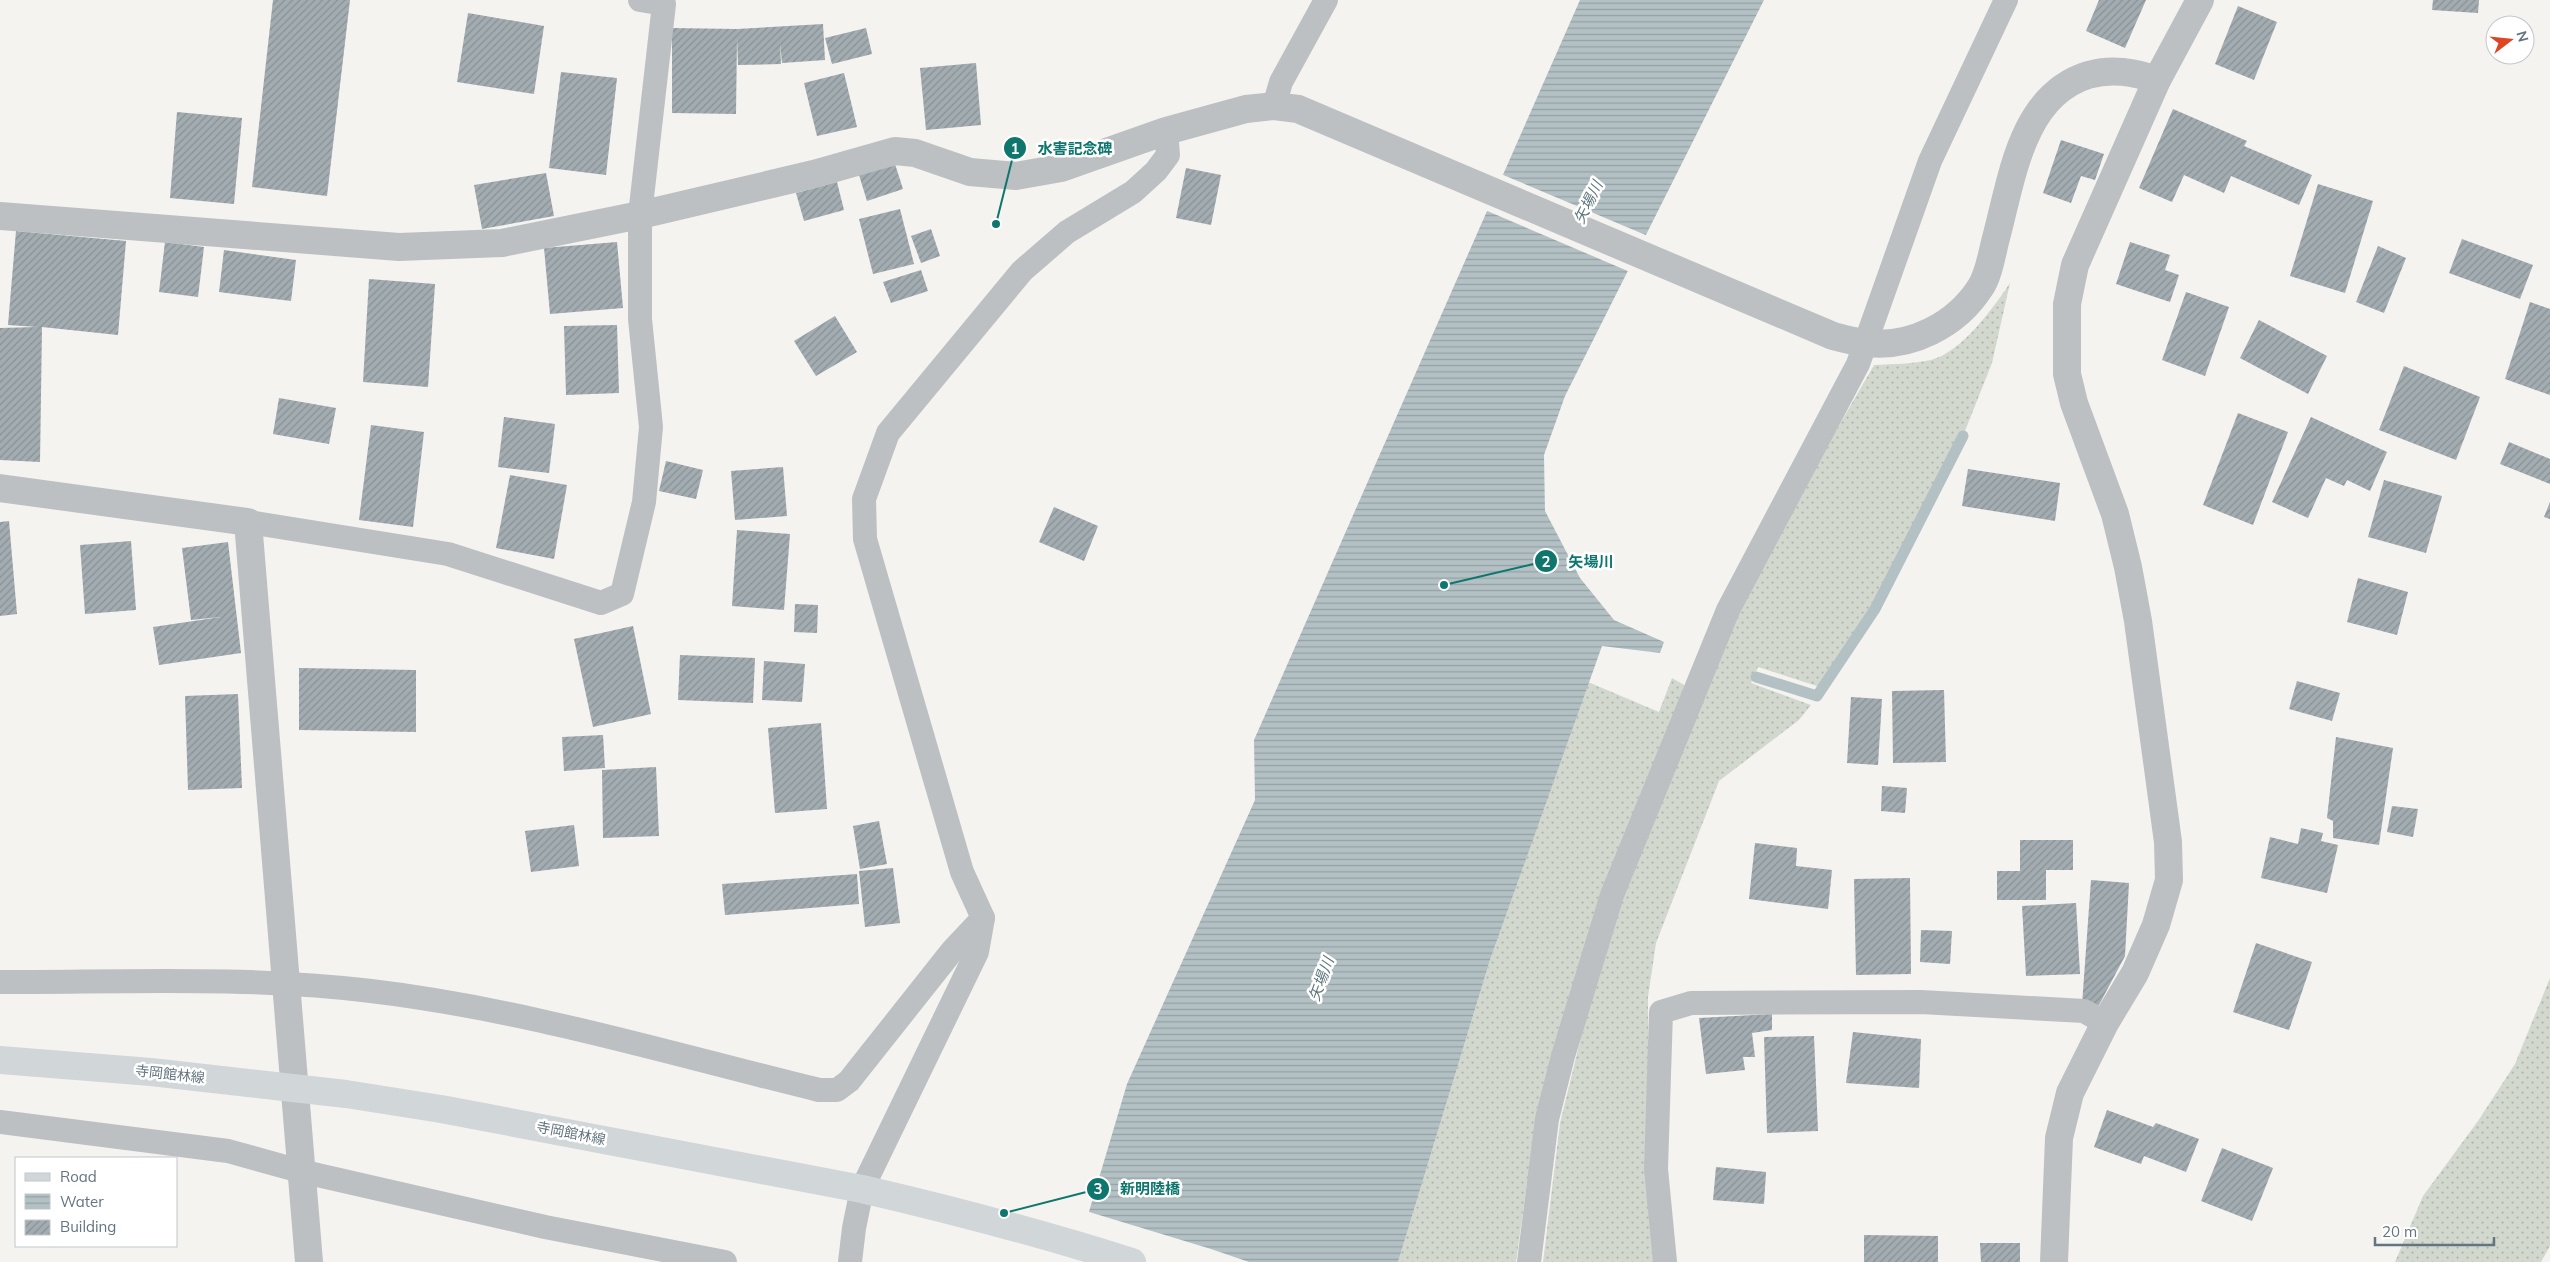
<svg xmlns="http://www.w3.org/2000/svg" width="2550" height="1262" font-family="Mulish,'Noto Sans JP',sans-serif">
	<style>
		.grass { fill: url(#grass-dots) }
		.water { fill: url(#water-rules) }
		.pier { fill: #f4f3ef }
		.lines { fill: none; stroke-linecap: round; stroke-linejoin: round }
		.stream { stroke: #b3c1c4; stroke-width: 11 }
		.building { fill: url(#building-hatch) }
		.service { stroke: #bcc0c3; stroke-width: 24 }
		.minor { stroke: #bcc0c3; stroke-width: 28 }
		.secondary { stroke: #d1d6d9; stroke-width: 28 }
		.labels { text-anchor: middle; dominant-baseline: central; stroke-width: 5; stroke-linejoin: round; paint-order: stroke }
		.street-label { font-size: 14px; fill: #637580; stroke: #fff }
		.water-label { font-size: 15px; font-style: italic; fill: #5f777e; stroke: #fff }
		.leader { fill: none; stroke: #0f766e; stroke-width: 2 }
		.callout-dot { fill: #0f766e; stroke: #fff; stroke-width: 2 }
		.mark-label { font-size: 15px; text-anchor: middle; font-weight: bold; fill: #fff }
		.callout-label { font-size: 15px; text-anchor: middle; font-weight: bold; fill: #0f766e; stroke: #fff; stroke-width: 5; stroke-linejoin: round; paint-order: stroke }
	</style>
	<defs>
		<pattern id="grass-dots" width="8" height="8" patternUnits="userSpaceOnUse" patternTransform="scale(1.25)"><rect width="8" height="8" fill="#d3d8cf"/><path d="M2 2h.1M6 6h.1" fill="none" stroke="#afb4ad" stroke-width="1.8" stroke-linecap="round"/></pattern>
		<pattern id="water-rules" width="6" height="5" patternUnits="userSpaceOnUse" patternTransform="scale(1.25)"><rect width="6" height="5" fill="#b3c1c4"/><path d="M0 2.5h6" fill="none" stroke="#95a1a4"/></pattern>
		<pattern id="building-hatch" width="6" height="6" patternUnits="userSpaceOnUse" patternTransform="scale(1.25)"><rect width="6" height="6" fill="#a3acb1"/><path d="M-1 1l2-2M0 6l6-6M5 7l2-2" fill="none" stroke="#889195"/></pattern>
	</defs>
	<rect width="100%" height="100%" fill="#f4f3ef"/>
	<g class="grass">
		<path d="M2010 283 1992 363 1963 436 1875 609 1823 688 1758 667 1751 683 1811 705 1799 720 1719 781 1656 943 1648 997V1089L1656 1262H1543L1560 1123 1586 1017 1621 900 1734 619 1785 519 1874 365C1893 364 1913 364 1931 360 1962 352 1993 308 2010 283Z"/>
		<polygon points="1672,678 1686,686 1554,1056 1527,1183 1516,1262 1398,1262 1490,960 1588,682 1659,712"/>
		<polygon points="2550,978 2550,1246 2541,1262 2395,1262 2423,1196 2478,1121 2515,1064"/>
	</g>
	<polygon class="water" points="1580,0 1764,0 1565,396 1544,455 1545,511 1580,578 1614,620 1664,642 1660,653 1602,646 1490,960 1398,1262 1074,1262 1127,1084 1255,800 1254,740"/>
	<g class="pier">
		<polygon points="1501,174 1648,236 1630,272 1485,210"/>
		<polygon points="1086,1211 1211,1249 1249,1262 1072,1262"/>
	</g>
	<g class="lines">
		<polyline class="stream" points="1756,677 1817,696 1875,609 1963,436"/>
	</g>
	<g class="building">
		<polygon points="273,0 350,0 327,196 252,187"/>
		<polygon points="2099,0 2146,0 2125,48 2086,31"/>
		<polygon points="2433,0 2479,0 2478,13 2432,10"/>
		<polygon points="2238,6 2277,22 2254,80 2215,64"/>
		<polygon points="468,13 544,26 534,94 457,82"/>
		<polygon points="823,24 825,60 782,63 780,43 781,64 738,65 737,38 736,114 672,113 672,28 737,29"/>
		<polygon points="866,28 872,54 832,64 825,38"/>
		<polygon points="976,63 981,125 926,130 920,68"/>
		<polygon points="561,72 617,78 606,175 549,168"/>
		<polygon points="844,73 857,127 817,136 804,83"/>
		<polygon points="2173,109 2247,141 2244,146 2312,175 2299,205 2231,176 2224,193 2184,175 2172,202 2139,188"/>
		<polygon points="177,112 242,118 234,204 170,198"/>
		<polygon points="2061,140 2104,154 2095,180 2081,176 2071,203 2043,193"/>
		<polygon points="895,164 903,189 867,201 859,175"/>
		<polygon points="1186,168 1221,175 1211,225 1176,218"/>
		<polygon points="546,173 554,216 482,229 474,185"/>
		<polygon points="837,182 844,210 804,221 796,193"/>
		<polygon points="2318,184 2373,201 2345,293 2290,276"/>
		<polygon points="900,209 914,264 873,274 859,219"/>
		<polygon points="931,229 940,256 921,263 911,236"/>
		<polygon points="16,231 126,241 118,335 42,327 40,462 0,460 0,328 37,327 8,325"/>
		<polygon points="2462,239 2533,265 2520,299 2449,273"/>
		<polygon points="165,242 204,247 198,297 159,292"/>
		<polygon points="617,242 623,308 550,314 544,248"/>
		<polygon points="2130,242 2170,255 2165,270 2179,275 2170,302 2116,284"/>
		<polygon points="2378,246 2406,258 2384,313 2356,302"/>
		<polygon points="224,250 296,260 291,301 219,292"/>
		<polygon points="921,270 928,291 891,303 883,282"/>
		<polygon points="369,279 435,284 428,387 363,382"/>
		<polygon points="2186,292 2229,307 2205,376 2162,360"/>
		<polygon points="2530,302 2550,309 2550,395 2505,379"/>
		<polygon points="835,316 857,352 816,376 794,341"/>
		<polygon points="2259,320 2327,356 2308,394 2240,358"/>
		<polygon points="617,325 619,393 566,395 564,326"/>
		<polygon points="2404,366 2480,397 2456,460 2379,430"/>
		<polygon points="279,398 336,408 329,444 273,434"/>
		<polygon points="2238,413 2288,432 2253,525 2203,505"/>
		<polygon points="504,417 555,424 549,473 498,467"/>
		<polygon points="2311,417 2387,452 2370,491 2347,480 2344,486 2326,478 2308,518 2272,502"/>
		<polygon points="371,425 424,432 413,527 359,520"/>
		<polygon points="2509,442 2550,459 2550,484 2500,464"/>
		<polygon points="666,461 703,470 696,499 659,491"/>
		<polygon points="783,467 787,516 735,520 731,471"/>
		<polygon points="1968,469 2060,483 2055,521 1962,506"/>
		<polygon points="510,475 567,485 554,559 496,548"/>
		<polygon points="2384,480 2442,496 2426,553 2368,537"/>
		<polygon points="2550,502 2550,519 2544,517"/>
		<polygon points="1054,507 1098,526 1084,561 1039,542"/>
		<polygon points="9,521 17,614 0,616 0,522"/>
		<polygon points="737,530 790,534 784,610 732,606"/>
		<polygon points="131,541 136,610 85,614 80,545"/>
		<polygon points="228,542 241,653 159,665 153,627 221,617 191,620 182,548"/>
		<polygon points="2358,578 2408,592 2397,635 2347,622"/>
		<polygon points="795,604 818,605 817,633 794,632"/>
		<polygon points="633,626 651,714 593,727 574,639"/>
		<polygon points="680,655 755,658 753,703 678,700"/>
		<polygon points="764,661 805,664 802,702 762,700"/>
		<polygon points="299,668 416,670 416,732 299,730"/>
		<polygon points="2297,681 2340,693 2332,721 2289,709"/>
		<polygon points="1944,690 1946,762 1893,763 1892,691"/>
		<polygon points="238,694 242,788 188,790 185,696"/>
		<polygon points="1851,697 1882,699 1878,765 1847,763"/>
		<polygon points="821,723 827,809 775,813 768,728"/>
		<polygon points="603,735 605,768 564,771 562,737"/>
		<polygon points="2336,737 2393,748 2379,845 2333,838 2333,821 2327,818"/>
		<polygon points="656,767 659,836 603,838 602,770"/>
		<polygon points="1882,786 1907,788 1905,813 1881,811"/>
		<polygon points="2392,806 2418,809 2413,837 2387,832"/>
		<polygon points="879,821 887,864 860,869 853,826"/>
		<polygon points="574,825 579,866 531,872 525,831"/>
		<polygon points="2301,828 2323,833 2321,841 2338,845 2327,893 2261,878 2270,837 2298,844"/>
		<polygon points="2020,840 2073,840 2073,870 2046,870 2046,900 1997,900 1997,871 2020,871"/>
		<polygon points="1755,843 1797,848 1796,866 1832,870 1828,909 1749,899"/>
		<polygon points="893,868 900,923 865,927 859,871"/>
		<polygon points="857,874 859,904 725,915 722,884"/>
		<polygon points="1910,878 1911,974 1856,975 1854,879"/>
		<polygon points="2091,880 2129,883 2125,956 2099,1005 2082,1005"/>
		<polygon points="2076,903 2080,974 2026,976 2022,906"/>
		<polygon points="1921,930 1952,931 1950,964 1920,962"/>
		<polygon points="2256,943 2312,962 2289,1030 2233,1012"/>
		<polygon points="1772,1014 1772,1030 1752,1033 1755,1057 1743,1057 1745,1070 1706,1074 1699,1018"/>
		<polygon points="1853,1032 1921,1039 1919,1088 1846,1083"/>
		<polygon points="1814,1036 1818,1131 1767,1133 1764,1037"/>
		<polygon points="2107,1110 2153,1127 2156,1123 2199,1139 2186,1172 2144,1156 2141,1164 2094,1147"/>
		<polygon points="2222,1148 2273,1168 2252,1221 2201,1201"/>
		<polygon points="1716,1167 1766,1172 1764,1204 1713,1200"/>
		<polygon points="1864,1235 1938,1236 1938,1262 1864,1262"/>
		<polygon points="1980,1243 2020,1243 2020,1262 1981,1262"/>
	</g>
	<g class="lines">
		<g class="service">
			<polyline points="1274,106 1281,82 1326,0"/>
			<polyline points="248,522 448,554 601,603 622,594 644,502 651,427 640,319 640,215 664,4 640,0"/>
			<path d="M0 982C123 982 249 976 371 991 523 1009 671 1054 819 1090H837L849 1081 952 951 983 918"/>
			<polyline points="0,1122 228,1151 300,1171 545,1227 725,1262"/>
			<polyline points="850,1262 854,1228 862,1189 977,952 983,918 962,872 865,539 864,499 888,433 1022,271 1067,232 1133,192 1156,171 1168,155 1166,131"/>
			<polyline points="1529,1262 1547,1119 1563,1056 1612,895 1728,610 1858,364 1930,161 2006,0"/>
			<polyline points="1665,1262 1656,1169 1661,1012 1691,1003 1921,1002 2084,1011 2105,1023"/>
		</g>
		<g class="minor">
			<path d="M0 216 399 247 502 243 640 215 814 174 895 151 915 153 970 172 1016 176 1061 168 1166 131 1246 109 1274 106 1298 109 1833 336C1844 339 1856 342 1867 343 1911 348 1956 325 1980 288 1989 275 1992 253 1996 238 2012 179 2021 96 2088 75 2112 68 2134 72 2157 80"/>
			<polyline points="0,488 248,522 309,1262"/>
			<polyline points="2054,1262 2059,1138 2070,1093 2105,1023 2135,973 2156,925 2169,880 2168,842 2138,621 2128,567 2115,514 2074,403 2067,374 2067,304 2075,265 2157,80 2200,0"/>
		</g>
		<path class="secondary" d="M0 1060 151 1072 346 1094 441 1109 862 1189C953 1210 1043 1234 1132 1262"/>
	</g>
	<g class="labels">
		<g class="street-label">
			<text transform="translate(170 1074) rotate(6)">寺岡館林線</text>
			<text transform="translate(571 1133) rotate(11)">寺岡館林線</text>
		</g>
		<g class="water-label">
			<text transform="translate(1588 202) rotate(-64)">矢場川</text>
			<text transform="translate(1321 979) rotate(-70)">矢場川</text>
		</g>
	</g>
	<path class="leader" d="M996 224L1015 148M1444 585L1546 561M1004 1213L1098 1189"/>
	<g class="callout-dot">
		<circle cx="996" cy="224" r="5"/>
		<circle cx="1444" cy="585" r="5"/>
		<circle cx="1004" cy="1213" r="5"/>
		<circle cx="1015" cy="148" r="12"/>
		<circle cx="1546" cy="561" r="12"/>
		<circle cx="1098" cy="1189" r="12"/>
	</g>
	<g class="mark-label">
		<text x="1015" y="154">1</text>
		<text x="1546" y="567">2</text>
		<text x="1098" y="1194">3</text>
	</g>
	<g class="callout-label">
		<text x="1075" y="154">水害記念碑</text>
		<text x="1591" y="567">矢場川</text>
		<text x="1150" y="1194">新明陸橋</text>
	</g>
	<rect x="15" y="1157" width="162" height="90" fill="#ffffff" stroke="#c1c8cc"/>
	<rect x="25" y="1173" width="25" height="8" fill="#d1d6d9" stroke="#c1c8cc"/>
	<text x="60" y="1182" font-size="15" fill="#637580">Road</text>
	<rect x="25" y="1194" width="25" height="15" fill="url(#water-rules)" stroke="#c1c8cc"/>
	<text x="60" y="1207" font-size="15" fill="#637580">Water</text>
	<rect x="25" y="1220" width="25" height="15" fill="url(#building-hatch)" stroke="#c1c8cc"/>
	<text x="60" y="1232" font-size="15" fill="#637580">Building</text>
	<g transform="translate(2510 40) rotate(74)"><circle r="24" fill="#ffffff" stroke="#c1c8cc"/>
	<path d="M0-4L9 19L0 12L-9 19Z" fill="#de4525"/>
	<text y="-8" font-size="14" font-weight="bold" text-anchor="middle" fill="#637580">N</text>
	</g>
	<path d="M2375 1237v8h119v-8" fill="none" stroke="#637580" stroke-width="2.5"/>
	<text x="2382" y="1237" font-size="15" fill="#637580" stroke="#ffffff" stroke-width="4" paint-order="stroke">20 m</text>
</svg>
